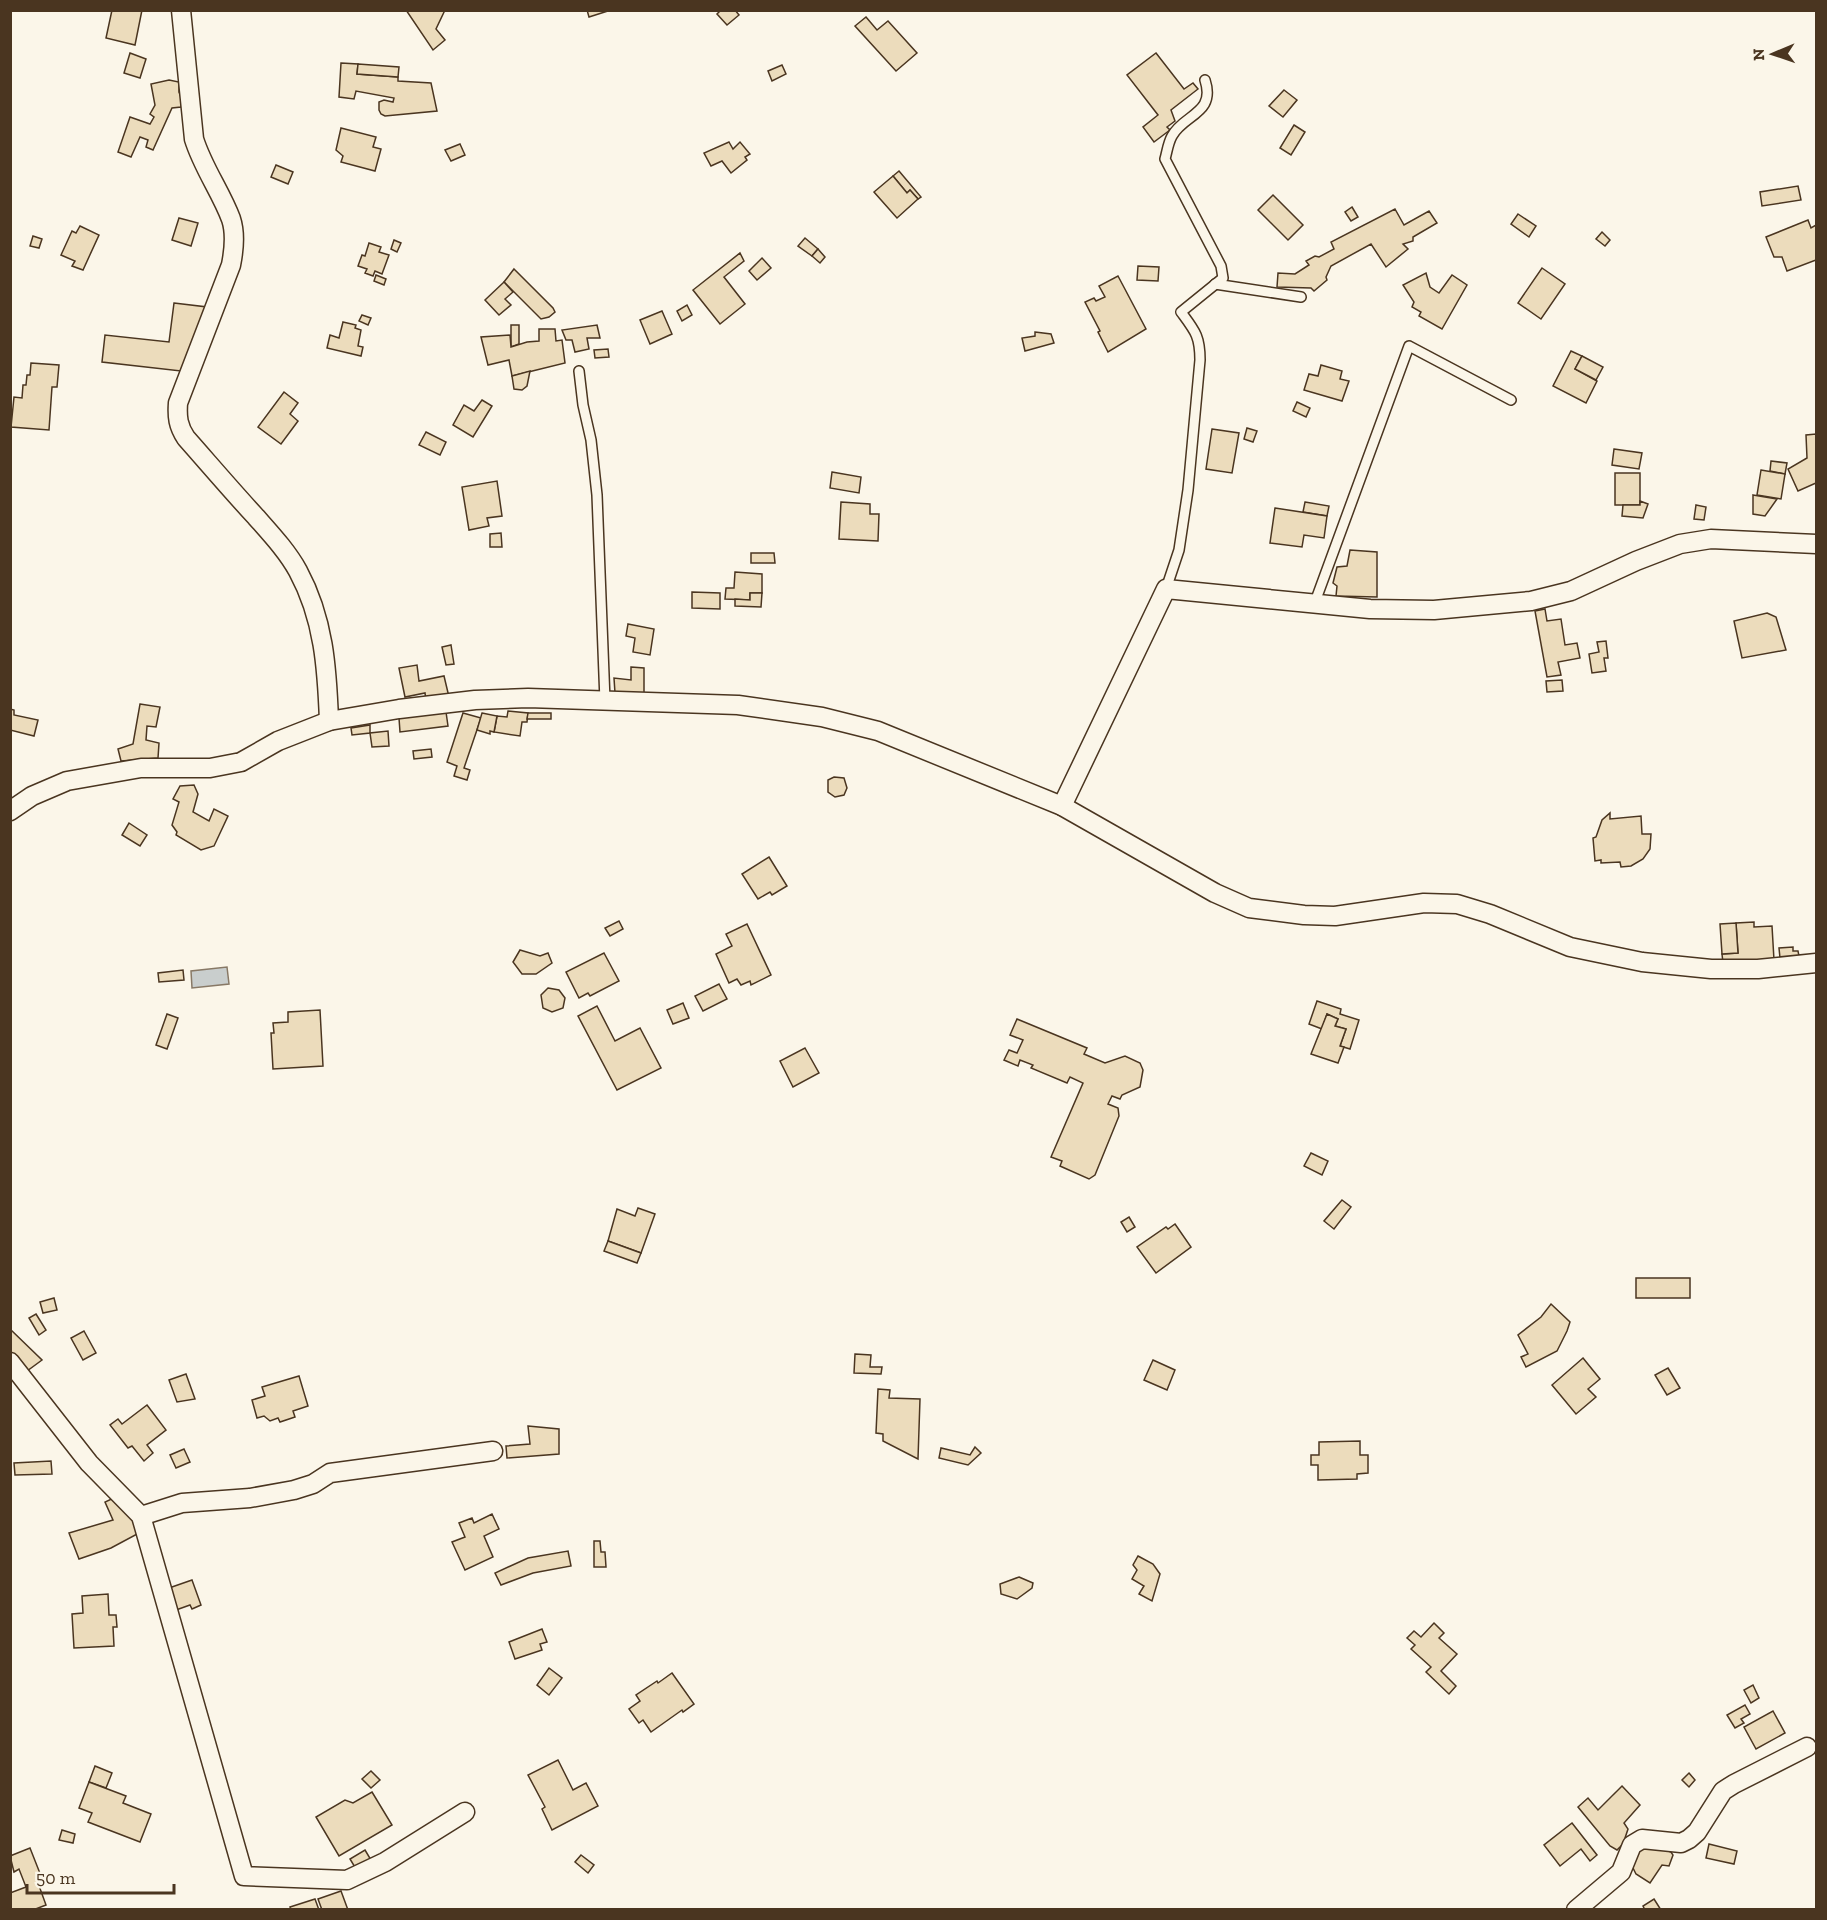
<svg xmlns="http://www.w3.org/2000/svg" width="1827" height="1920" font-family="'Zilla Slab',serif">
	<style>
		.water { fill: #c9cecd; stroke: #887966; stroke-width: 1.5 }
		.building { fill: #ecdcbc; stroke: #4a3520; stroke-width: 1.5 }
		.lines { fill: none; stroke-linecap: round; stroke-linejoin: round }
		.lane-casing { stroke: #4a3520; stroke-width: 12 }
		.street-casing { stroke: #4a3520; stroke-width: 21 }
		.lane { stroke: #fbf6e9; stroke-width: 9 }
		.street { stroke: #fbf6e9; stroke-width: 18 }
	</style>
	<rect width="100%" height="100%" fill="#fbf6e9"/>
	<polygon class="water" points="227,967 229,984 192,988 191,971"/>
	<g class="building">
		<polygon points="112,10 142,10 135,45 106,38"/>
		<polygon points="406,10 445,10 436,29 445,40 433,50"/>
		<polygon points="587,10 611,10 589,17"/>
		<polygon points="721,10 735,10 739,15 727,25 717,14"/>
		<polygon points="866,17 877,30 888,21 917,53 896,71 855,26"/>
		<polygon points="130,53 146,59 140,78 124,73"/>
		<polygon points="1156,53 1184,89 1193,83 1198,89 1171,110 1175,121 1167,127 1170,130 1154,142 1143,127 1158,115 1127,75"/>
		<polygon points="341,63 358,64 357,74 398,77 398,81 431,83 437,111 385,116 381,114 379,110 379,102 384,100 393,102 394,98 356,91 354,99 339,97"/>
		<polygon points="358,64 399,67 398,77 357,74"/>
		<polygon points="782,65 786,74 772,81 768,71"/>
		<polygon points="169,80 179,82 179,92 183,101 181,107 172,108 153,150 146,147 148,140 140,137 131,157 118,152 130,117 150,124 154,117 150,114 155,105 151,84"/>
		<polygon points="1284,90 1297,100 1283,117 1269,106"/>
		<polygon points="1294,125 1305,132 1291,155 1280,148"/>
		<polygon points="341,128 376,137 373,147 381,149 375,171 341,162 343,156 336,150"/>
		<polygon points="729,142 733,149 740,142 750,154 745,157 747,160 731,173 722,161 711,166 704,153"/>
		<polygon points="460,144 465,155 451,161 445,150"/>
		<polygon points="276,165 293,172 288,184 271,177"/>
		<polygon points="899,171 921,197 918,199 910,190 907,193 893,176"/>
		<polygon points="893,176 907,193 910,190 918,199 897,218 874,192"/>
		<polygon points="1798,186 1801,200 1762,206 1760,192"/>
		<polygon points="1273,195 1303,225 1288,240 1258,210"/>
		<polygon points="1352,207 1358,217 1351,221 1345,212"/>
		<polygon points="1395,209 1404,225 1429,211 1437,223 1413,237 1413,241 1403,244 1408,249 1386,267 1371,244 1331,266 1326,277 1327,280 1314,291 1311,288 1277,287 1278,273 1295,274 1309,265 1306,261 1315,256 1319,257 1334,249 1331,242"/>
		<polygon points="1518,214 1536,226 1529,237 1511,224"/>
		<polygon points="179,218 198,223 191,246 172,240"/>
		<polygon points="1808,220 1811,228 1816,225 1816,260 1787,271 1782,257 1774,257 1766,237"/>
		<polygon points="80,226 99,235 83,270 72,266 75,261 61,255 72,231 76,233"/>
		<polygon points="1602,232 1610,240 1605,246 1596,239"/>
		<polygon points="33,236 42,239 39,248 30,246"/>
		<polygon points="805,238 818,249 812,256 798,246"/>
		<polygon points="394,240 401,243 397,252 391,249"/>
		<polygon points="369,243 381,247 379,252 389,255 382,274 375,271 373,276 365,273 367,269 358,266 362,255 365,256"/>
		<polygon points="818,249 825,257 820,263 812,256"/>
		<polygon points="740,253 744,261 724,277 745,304 720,324 693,290"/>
		<polygon points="762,258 771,268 757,280 749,271"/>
		<polygon points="1138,266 1159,267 1158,281 1137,280"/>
		<polygon points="1542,268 1565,284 1541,319 1518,303"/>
		<polygon points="514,269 553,308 555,312 549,317 541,319 504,282"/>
		<polygon points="1426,273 1430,287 1439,293 1452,275 1467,285 1442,329 1419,316 1421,312 1412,307 1414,302 1403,285"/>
		<polygon points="376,275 386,279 384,285 374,281"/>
		<polygon points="1118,276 1146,329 1108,352 1098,332 1100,331 1085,302 1094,298 1096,301 1105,297 1099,286"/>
		<polygon points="504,282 513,292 505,299 511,305 499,315 485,300"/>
		<polygon points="174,303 207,307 181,371 102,362 105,335 169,342"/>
		<polygon points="687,305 692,315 682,321 677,311"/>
		<polygon points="662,311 672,334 650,344 640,320"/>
		<polygon points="362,315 371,318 368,325 359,321"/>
		<polygon points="343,322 356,325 355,328 361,330 358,346 363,347 361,356 327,348 330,335 339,338"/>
		<polygon points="511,325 519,325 519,344 511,347"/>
		<polygon points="597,325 600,338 587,338 589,349 575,352 572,340 566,340 562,330"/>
		<polygon points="539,329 555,329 556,341 562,340 565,363 512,376 509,360 488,365 481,337 510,335 511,347 527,342 539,341"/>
		<polygon points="1035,332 1051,334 1054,343 1025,351 1022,338 1035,336"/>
		<polygon points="608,349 609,357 595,358 594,350"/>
		<polygon points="1571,351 1582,356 1575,369 1597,381 1586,403 1553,386"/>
		<polygon points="1582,356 1603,367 1596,380 1575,369"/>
		<polygon points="31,363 59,365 57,387 52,387 49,430 11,427 14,397 22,398 23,385 26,385 27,375 30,375"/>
		<polygon points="1321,365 1342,371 1340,379 1349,381 1342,401 1304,390 1309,374 1318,376"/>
		<polygon points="530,371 527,386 522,390 514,389 512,376"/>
		<polygon points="284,392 298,403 290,414 298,421 281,444 258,427"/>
		<polygon points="482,400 492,406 473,437 453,425 464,405 474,411"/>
		<polygon points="1297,402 1310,408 1306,417 1293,411"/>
		<polygon points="1247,428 1257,431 1253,442 1244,439"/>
		<polygon points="1212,429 1239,433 1232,473 1206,469"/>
		<polygon points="426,432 446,442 440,455 419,445"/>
		<polygon points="1816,434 1816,483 1798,491 1788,469 1807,458 1806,435"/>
		<polygon points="1614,449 1642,453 1639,469 1612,465"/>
		<polygon points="1771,461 1787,463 1785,474 1770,471"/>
		<polygon points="1761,470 1785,474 1781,499 1757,495"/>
		<polygon points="832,472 861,477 859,493 830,488"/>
		<rect x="1615" y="473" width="25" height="32"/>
		<polygon points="497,481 502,516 487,518 489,526 469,530 462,487"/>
		<polygon points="1753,495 1777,499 1765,516 1753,514"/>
		<polygon points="1640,501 1648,504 1643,518 1622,516 1623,505 1640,505"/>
		<polygon points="841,502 870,504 870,514 879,514 878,541 839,539"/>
		<polygon points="1305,502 1329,506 1327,516 1303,512"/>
		<polygon points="1696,505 1706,507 1704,520 1694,519"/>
		<polygon points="1275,508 1327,516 1324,538 1304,535 1302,547 1270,543"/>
		<polygon points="501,533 502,547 490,547 490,534"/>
		<polygon points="1350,550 1377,552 1377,597 1336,596 1337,586 1333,583 1337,567 1347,566"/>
		<polygon points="751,553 774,553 775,563 751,563"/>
		<polygon points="735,572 762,574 762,593 750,593 750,600 725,599 726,588 734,588"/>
		<polygon points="692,592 720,593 720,609 692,608"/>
		<polygon points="750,593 762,593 761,607 735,606 735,599 750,600"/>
		<polygon points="1545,609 1547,621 1561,619 1565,645 1577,643 1580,658 1558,662 1561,675 1547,677 1535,611"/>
		<polygon points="1767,613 1776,617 1786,650 1742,658 1734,621"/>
		<polygon points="628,624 654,629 650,655 633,652 635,638 626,636"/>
		<polygon points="1606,641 1608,658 1604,658 1606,671 1592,673 1589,654 1599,652 1597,642"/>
		<polygon points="451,645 454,664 446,665 442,647"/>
		<polygon points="417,665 419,681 444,676 449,697 426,701 425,693 405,697 399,668"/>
		<polygon points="631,667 644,668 644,695 615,693 614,678 631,680"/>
		<polygon points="1562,680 1563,691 1547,692 1546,681"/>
		<polygon points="140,704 160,707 156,727 147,726 146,740 159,743 158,758 121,761 118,749 133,744"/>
		<polygon points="10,709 14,710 14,715 38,720 34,736 10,730"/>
		<polygon points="508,711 528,713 527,722 522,722 520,736 494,732 497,716 507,717"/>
		<polygon points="446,712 448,726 400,732 399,718"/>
		<polygon points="463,713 481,718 464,768 470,770 467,780 454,776 457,766 447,762"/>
		<polygon points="482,713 497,716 494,732 490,731 490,734 477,730"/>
		<polygon points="528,713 551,713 551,719 527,719"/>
		<polygon points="370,725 370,733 352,735 351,728"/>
		<polygon points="388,731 389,746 372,747 370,733"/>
		<polygon points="431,749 432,757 414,759 413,751"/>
		<polygon points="834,777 844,778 847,788 844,795 835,797 828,792 828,780"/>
		<polygon points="194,785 198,794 193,812 209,821 214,809 228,816 214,846 201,850 176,835 177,832 172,825 179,802 173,799 180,786"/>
		<polygon points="1610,813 1610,819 1641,816 1642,834 1651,834 1650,849 1643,859 1631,866 1621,867 1620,862 1601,863 1601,860 1595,861 1593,838 1596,837 1602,820"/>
		<polygon points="129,823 147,835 140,846 122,835"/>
		<polygon points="769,857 787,886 772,895 770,892 758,899 742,874"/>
		<polygon points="619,921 623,929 610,936 605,928"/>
		<polygon points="1754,922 1754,927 1772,926 1774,960 1723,963 1722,954 1738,953 1736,923"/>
		<polygon points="1736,923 1738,953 1722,954 1720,924"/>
		<polygon points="747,924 771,975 751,985 750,981 741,985 737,979 729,983 716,954 732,946 726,934"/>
		<polygon points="1793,947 1793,951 1798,951 1799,956 1780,958 1779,948"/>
		<polygon points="520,950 540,956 548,953 552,963 536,974 522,974 513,962"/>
		<polygon points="604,953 619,981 590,996 588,993 579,998 566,972"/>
		<polygon points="183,970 184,980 159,982 158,973"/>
		<polygon points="719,984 727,999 703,1011 695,996"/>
		<polygon points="548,988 559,990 565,998 563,1008 552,1012 543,1008 541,995"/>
		<polygon points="1317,1001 1341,1009 1340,1014 1359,1020 1350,1049 1340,1046 1346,1029 1335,1026 1338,1019 1327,1014 1322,1029 1309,1024"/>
		<polygon points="683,1003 689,1018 673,1024 667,1010"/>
		<polygon points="597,1006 615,1041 640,1028 661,1068 617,1090 578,1016"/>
		<polygon points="320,1010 323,1066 273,1069 271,1033 274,1033 273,1023 288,1022 288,1012"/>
		<polygon points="167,1014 178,1018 167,1049 156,1045"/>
		<polygon points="1327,1014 1338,1019 1335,1026 1346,1029 1340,1046 1344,1047 1338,1063 1311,1054"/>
		<polygon points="1017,1019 1087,1048 1084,1054 1105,1063 1125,1056 1140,1063 1143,1070 1140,1087 1122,1095 1120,1099 1112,1096 1108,1104 1118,1108 1119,1116 1095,1175 1089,1179 1060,1166 1062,1161 1051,1157 1083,1083 1070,1077 1067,1083 1031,1068 1033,1065 1020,1060 1018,1066 1004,1060 1009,1050 1017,1053 1023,1040 1010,1035"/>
		<polygon points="805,1048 819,1073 793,1087 780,1061"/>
		<polygon points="1311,1153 1328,1161 1322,1175 1304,1166"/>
		<polygon points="1342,1200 1351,1207 1334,1229 1324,1221"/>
		<polygon points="638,1208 655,1214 641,1253 608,1241 617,1209 635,1216"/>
		<polygon points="1129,1217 1135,1227 1127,1232 1121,1222"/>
		<polygon points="1175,1224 1191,1247 1156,1273 1137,1247 1166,1227 1168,1229"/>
		<polygon points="608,1241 641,1253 637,1263 604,1251"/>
		<rect x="1636" y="1278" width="54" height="20"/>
		<polygon points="54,1298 57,1310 43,1313 40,1302"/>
		<polygon points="1551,1304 1570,1322 1567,1331 1557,1351 1526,1367 1521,1357 1528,1354 1518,1335 1541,1317"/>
		<polygon points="36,1314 46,1330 39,1335 29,1318"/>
		<polygon points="10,1329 42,1360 27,1371 10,1352"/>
		<polygon points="84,1331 96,1353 83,1360 71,1338"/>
		<polygon points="855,1354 871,1355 870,1367 882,1367 881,1374 854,1373"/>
		<polygon points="1583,1358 1600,1379 1588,1389 1596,1397 1576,1414 1552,1385"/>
		<polygon points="1153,1360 1175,1370 1167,1390 1144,1380"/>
		<polygon points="1668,1368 1680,1388 1667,1395 1655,1375"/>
		<polygon points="186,1374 195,1399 177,1402 169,1380"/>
		<polygon points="299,1376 308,1406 293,1411 295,1417 280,1422 278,1418 270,1421 264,1416 257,1418 252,1400 265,1396 262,1387"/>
		<polygon points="878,1389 890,1390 889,1398 920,1399 918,1459 883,1441 883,1434 876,1433"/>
		<polygon points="147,1405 166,1430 147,1445 153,1453 144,1461 132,1446 128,1448 110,1425 118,1419 122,1424"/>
		<polygon points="528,1426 559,1429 559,1454 507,1458 506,1446 530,1444"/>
		<polygon points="1360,1441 1360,1455 1368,1455 1368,1473 1357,1474 1357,1479 1318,1480 1318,1465 1311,1465 1311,1455 1319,1455 1319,1442"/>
		<polygon points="975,1447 981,1453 968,1465 939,1458 941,1448 970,1455"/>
		<polygon points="184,1449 190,1462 176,1468 170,1455"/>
		<polygon points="51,1461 52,1474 15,1475 14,1463"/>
		<polygon points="118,1496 141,1532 111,1548 79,1559 69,1533 113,1520 105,1502"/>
		<polygon points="492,1514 499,1529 484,1536 493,1557 465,1570 452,1542 465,1537 459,1523 472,1518 474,1523"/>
		<polygon points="594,1541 600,1541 601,1552 605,1552 606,1567 594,1567"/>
		<polygon points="568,1551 571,1566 533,1573 501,1585 495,1573 528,1558"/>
		<polygon points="1138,1556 1153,1564 1160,1574 1152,1601 1139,1594 1144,1586 1132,1579 1137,1570 1133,1565"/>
		<polygon points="1019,1577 1033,1583 1032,1588 1017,1599 1001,1594 1000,1584"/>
		<polygon points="192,1580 201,1605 192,1609 190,1605 176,1610 169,1588"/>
		<polygon points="108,1594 109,1615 116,1615 117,1627 113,1627 114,1646 74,1648 72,1614 83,1613 82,1596"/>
		<polygon points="1434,1623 1444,1633 1439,1638 1457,1654 1441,1671 1456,1686 1449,1694 1426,1672 1431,1667 1411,1649 1415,1645 1407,1638 1414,1631 1421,1637"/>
		<polygon points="542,1629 547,1642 540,1644 542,1650 515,1659 509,1642"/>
		<polygon points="549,1668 562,1678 549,1695 537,1685"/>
		<polygon points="672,1673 694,1704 683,1712 682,1710 651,1732 643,1720 639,1723 629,1709 640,1701 636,1695 657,1681 658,1683"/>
		<polygon points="1753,1685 1759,1698 1751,1703 1744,1690"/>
		<polygon points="1745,1705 1750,1714 1741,1719 1744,1723 1735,1728 1727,1715"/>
		<polygon points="1773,1711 1785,1733 1756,1749 1744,1727"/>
		<polygon points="558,1760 573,1790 586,1783 598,1806 552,1830 542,1809 545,1807 528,1775"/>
		<polygon points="95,1766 112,1773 106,1788 89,1782"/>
		<polygon points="371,1771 380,1780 371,1788 362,1779"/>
		<polygon points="1689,1773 1695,1780 1689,1787 1682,1780"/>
		<polygon points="89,1782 126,1796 123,1803 151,1814 140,1842 88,1822 92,1813 79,1808"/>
		<polygon points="1622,1786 1640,1805 1624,1823 1628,1829 1623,1844 1617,1850 1610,1846 1578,1807 1588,1798 1598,1810"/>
		<polygon points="372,1792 392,1825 339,1856 316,1817 345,1800 353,1803"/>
		<polygon points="1572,1823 1597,1855 1590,1861 1581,1849 1560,1866 1544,1845"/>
		<polygon points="62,1830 75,1834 73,1843 59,1840"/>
		<polygon points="1709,1844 1737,1851 1734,1864 1706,1858"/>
		<polygon points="1652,1845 1671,1852 1673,1855 1669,1866 1662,1865 1650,1883 1636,1874 1632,1866 1640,1846"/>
		<polygon points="30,1848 43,1881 38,1883 46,1905 33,1910 10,1910 10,1893 26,1887 19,1869 14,1872 10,1856"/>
		<polygon points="365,1850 371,1860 356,1869 350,1859"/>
		<polygon points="581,1855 594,1865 588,1873 575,1862"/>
		<polygon points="341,1891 348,1910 322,1910 318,1899"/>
		<polygon points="315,1899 319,1910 291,1910 290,1907"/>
		<polygon points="1654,1899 1661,1910 1645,1910 1643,1906"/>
	</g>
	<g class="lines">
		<g class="lane-casing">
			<g id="lane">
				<polyline points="1215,284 1301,297"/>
				<polyline points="579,371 583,405 591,440 597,495 605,701"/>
				<path d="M1166 589 1179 550 1188 490 1200 360C1200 336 1195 331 1181 312L1223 278 1221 266 1165 159C1167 152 1168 143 1172 136 1184 114 1216 114 1205 80"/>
				<polyline points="1315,602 1409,346 1511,400"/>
			</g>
		</g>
		<g class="street-casing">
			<g id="street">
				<path d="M181 10 194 139C203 168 221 192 231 219 236 234 234 250 231 265L178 403C177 417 178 426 186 438 209 464 232 491 256 517 271 534 287 551 298 571 324 619 327 668 329 721"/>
				<polyline points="1062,806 1166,589 1370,609 1434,610 1531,601 1571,591 1636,561 1680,544 1711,539 1816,544"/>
				<polyline points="10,811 32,796 67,781 141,768 210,768 241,762 278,741 329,721 399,709 475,700 528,698 738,705 822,717 878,731 1062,806 1215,893 1249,908 1304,915 1335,916 1424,903 1457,904 1490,914 1570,947 1642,962 1711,969 1758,969 1816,963"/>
				<polyline points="10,1362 89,1463 141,1516 244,1876 347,1880 385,1862 465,1812"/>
				<polyline points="141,1516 182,1503 250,1498 294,1490 313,1484 330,1473 493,1451"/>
				<polyline points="1576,1910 1621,1872 1632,1845 1642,1839 1681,1843 1689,1839 1697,1832 1723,1791 1734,1784 1807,1747"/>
			</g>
		</g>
		<use href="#lane" class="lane"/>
		<use href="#street" class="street"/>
	</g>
	<rect width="1827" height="1920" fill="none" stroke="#4a3520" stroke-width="24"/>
	<g transform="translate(1773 54) rotate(268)" stroke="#fbf6e9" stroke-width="4.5" paint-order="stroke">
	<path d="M0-4.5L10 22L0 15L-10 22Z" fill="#4a3520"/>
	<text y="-9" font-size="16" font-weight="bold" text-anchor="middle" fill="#4a3520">N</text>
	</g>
	<path d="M27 1884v9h147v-9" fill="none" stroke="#4a3520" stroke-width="3"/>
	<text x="36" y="1884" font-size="18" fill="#4a3520" stroke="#fbf6e9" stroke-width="4.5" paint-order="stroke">50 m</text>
</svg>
